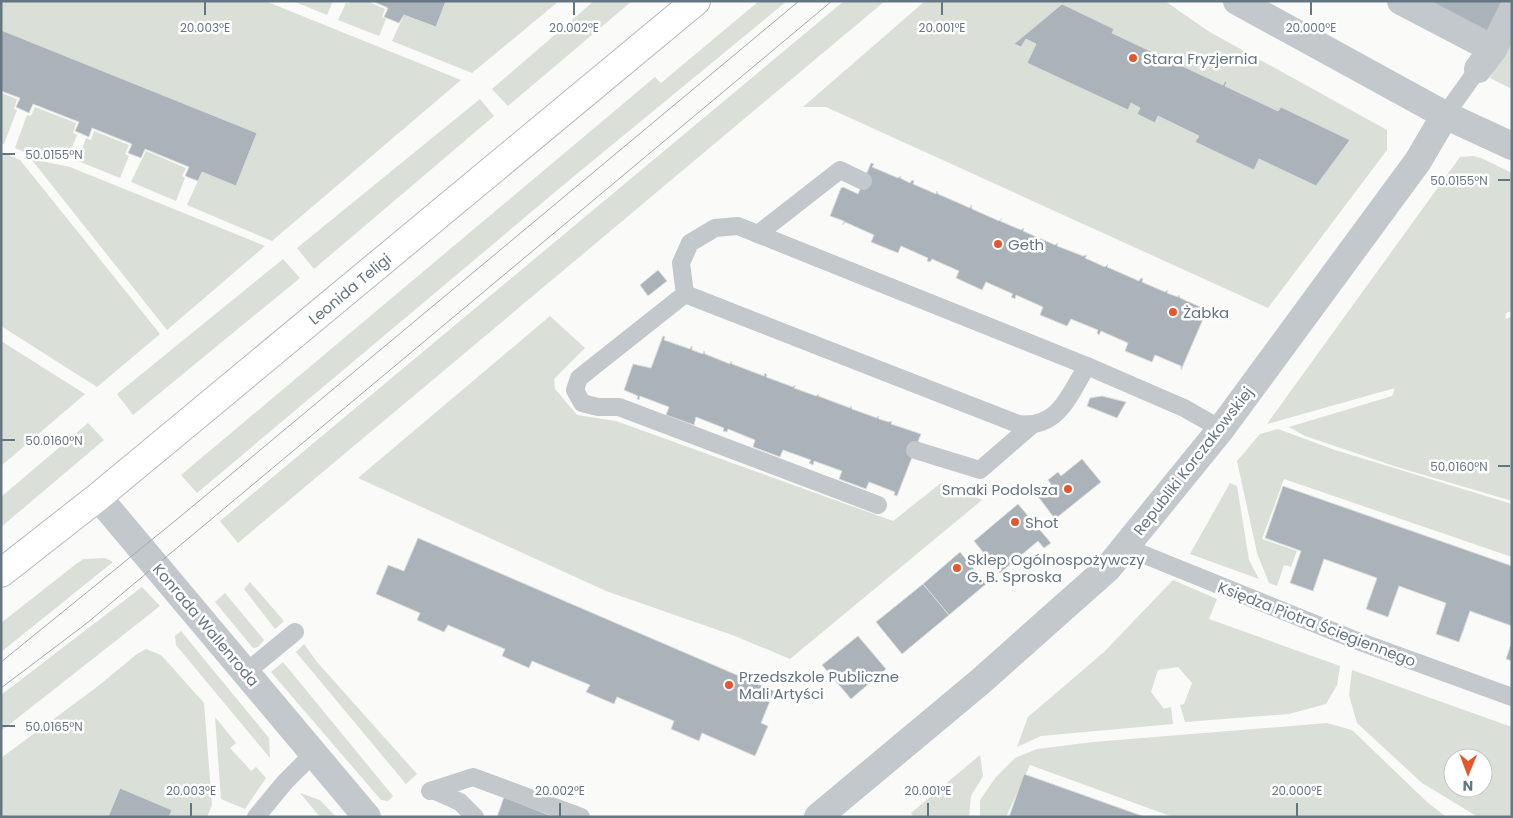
<svg xmlns="http://www.w3.org/2000/svg" width="1513" height="818" font-family="Poppins,sans-serif">
	<style>
		.green { fill: #dadfd7; fill-rule: evenodd }
		.building { fill: #aab3b9; stroke: #dcdcda }
		.lines { fill: none; stroke-linecap: round; stroke-linejoin: round }
		.secondary-casing { stroke: #b3babf; stroke-width: 30 }
		.lane { stroke: #c3c8cc; stroke-width: 18 }
		.street { stroke: #c3c8cc; stroke-width: 28 }
		.secondary { stroke: #fff; stroke-width: 28 }
		.tram { stroke: #a2aab0; stroke-width: 1 }
		.ticks { fill: none; stroke: #657683; stroke-width: 2 }
		.poi-dot { fill: #e4572e; stroke: #fff; stroke-width: 2 }
		.labels { text-anchor: middle; dominant-baseline: central; stroke-width: 5; stroke-linejoin: round; paint-order: stroke }
		.poi-label { font-size: 15px; fill: #657683; stroke: #fff; text-anchor: start }
		.street-label { font-size: 15px; fill: #657683; stroke: #fff }
		.ticks-label { font-size: 12px; text-anchor: middle; fill: #657683; stroke: #fff; stroke-width: 5; stroke-linejoin: round; paint-order: stroke }
	</style>
	<rect width="100%" height="100%" fill="#fafaf8"/>
	<g class="green">
		<polygon points="1,1 265,1 461,80 272,241 187,205 202,172 236,185 257,133 1,30"/>
		<polygon points="293,1 333,1 327,15"/>
		<polygon points="350,1 367,1 385,9 382,17 386,19 379,36 338,20 346,3 349,4"/>
		<polygon points="446,1 559,1 472,73 392,41 404,15 435,27"/>
		<polygon points="594,1 632,1 508,106 492,89"/>
		<polygon points="759,1 787,1 567,182 197,493 181,475 655,77 661,83"/>
		<polygon points="844,1 885,1 238,543 220,521"/>
		<polygon points="925,1 1165,1 1208,31 1387,130 1387,150 1268,308 826,107 803,107"/>
		<polygon points="1512,40 1512,89 1490,78"/>
		<polygon points="1,93 17,99 14,109 17,110 4,144 1,143"/>
		<polygon points="480,99 494,116 314,269 297,248"/>
		<polygon points="35,107 76,123 73,133 77,135 68,157 24,152 15,148 27,115 31,116"/>
		<polygon points="94,131 129,145 125,154 129,156 120,178 78,161 86,138 91,140"/>
		<polygon points="146,151 186,168 182,176 185,178 176,201 131,182"/>
		<polygon points="1,152 20,160 160,334 97,387 1,326"/>
		<polygon points="1473,156 1481,158 1512,173 1512,311 1506,313 1505,319 1512,317 1512,501 1397,467 1305,436 1289,427 1392,396 1395,388 1267,424 1460,157"/>
		<polygon points="31,159 70,167 265,246 167,330"/>
		<polygon points="283,259 300,278 133,415 117,394"/>
		<polygon points="550,316 585,348 554,379 555,389 577,415 616,421 893,521 941,483 982,500 790,659 735,636 606,591 358,478"/>
		<polygon points="1,341 85,394 1,466"/>
		<polygon points="88,423 104,440 1,527 1,497"/>
		<polygon points="1278,429 1335,450 1512,504 1512,557 1284,479 1262,539 1297,551 1291,567 1284,565 1277,586 1269,583 1257,553 1237,461 1260,434"/>
		<polygon points="1230,483 1237,486 1249,560 1259,579 1190,554"/>
		<polygon points="105,558 113,562 1,652 1,623 76,564 84,559"/>
		<polygon points="1173,580 1217,599 1209,619 1340,666 1337,685 1326,704 1289,714 1185,722 1180,705 1184,704 1192,683 1178,667 1158,670 1151,692 1164,709 1171,707 1173,724 1041,736 1017,747 1028,717 1104,652"/>
		<polygon points="250,582 284,621 275,629 244,589"/>
		<polygon points="142,587 160,606 1,731 1,695"/>
		<polygon points="225,593 264,640 258,647 253,648 215,602"/>
		<polygon points="181,631 269,738 270,758 176,645 175,636"/>
		<polygon points="304,644 317,662 417,774 406,784 296,652"/>
		<polygon points="146,649 161,655 204,703 212,805 207,817 169,817 172,810 120,788 108,817 1,817 1,758 97,687 137,654"/>
		<polygon points="283,662 393,796 388,801 381,800 271,672"/>
		<path d="M1352 670 1512 727V817H1478L1422 783 1357 723 1349 695ZM1453 758H1483V788H1453Z"/>
		<polygon points="215,717 236,743 230,748 251,771 256,767 266,778 245,809 221,799"/>
		<polygon points="1327,723 1352,730 1426,801 1446,817 1173,817 1030,765 1006,817 980,817 980,800 996,777 1015,758 1037,749 1093,742"/>
		<polygon points="980,755 983,776 971,796 969,817 914,817 911,813"/>
		<polygon points="300,793 320,800 336,817 320,817"/>
	</g>
	<g class="building">
		<polygon points="372,1 446,1 436,27 404,15 399,23 384,17 388,8"/>
		<polygon points="1426,1 1507,1 1492,34"/>
		<polygon points="1062,4 1112,28 1114,29 1112,33 1165,58 1167,53 1170,55 1167,59 1223,85 1225,81 1227,82 1225,86 1278,111 1281,107 1350,140 1316,186 1259,159 1254,170 1195,142 1199,136 1158,116 1155,123 1137,114 1140,108 1131,103 1128,110 1027,63 1036,44 1026,39 1021,47 1014,44"/>
		<polygon points="1,30 257,133 236,186 202,172 198,181 185,176 189,167 145,149 141,158 128,153 132,144 92,128 89,137 75,131 79,122 33,104 29,113 16,107 20,98 1,91"/>
		<polygon points="871,163 874,164 872,167 898,178 901,176 900,178 910,183 912,180 914,181 913,184 936,194 937,191 938,194 970,208 971,205 972,209 999,221 1002,218 1000,221 1021,230 1024,228 1023,231 1055,245 1058,243 1057,246 1083,256 1087,255 1085,258 1105,267 1108,264 1107,267 1139,281 1141,278 1143,279 1142,282 1165,292 1168,290 1167,293 1178,297 1179,295 1180,298 1207,310 1181,370 1181,366 1155,355 1152,362 1125,351 1128,343 1101,331 1099,335 1097,333 1098,330 1071,319 1067,326 1040,315 1043,307 1016,295 1015,299 1011,297 1013,294 986,282 982,290 956,278 959,271 932,259 930,262 927,261 928,258 901,246 898,253 871,242 874,235 845,222 843,225 844,221 830,216 841,188 843,187 858,194"/>
		<polygon points="658,270 667,281 648,296 640,285"/>
		<polygon points="663,336 665,337 664,340 690,349 692,346 692,350 703,354 704,351 705,354 730,364 731,361 732,364 764,376 765,373 767,375 766,377 793,387 796,385 794,388 816,396 819,394 818,396 850,408 851,406 852,409 877,418 878,416 879,419 889,422 892,421 891,424 921,434 897,496 894,495 895,492 869,482 866,489 839,479 842,471 814,461 813,465 809,463 811,460 783,450 780,457 753,447 755,440 728,429 727,432 723,431 724,428 696,417 694,425 666,415 669,407 640,396 639,400 637,399 638,396 624,390 633,364 651,368"/>
		<polygon points="1102,396 1126,402 1117,418 1087,406 1090,398"/>
		<polygon points="1082,459 1101,482 1055,519 1037,495 1051,484 1048,480 1058,472 1061,476"/>
		<polygon points="1283,486 1512,566 1512,626 1470,611 1459,642 1436,634 1446,603 1399,586 1388,617 1366,609 1377,578 1324,559 1313,591 1290,583 1301,551 1265,538"/>
		<polygon points="1018,504 1051,543 1044,548 1038,541 1000,573 974,541"/>
		<polygon points="418,538 774,691 761,723 768,726 755,756 702,733 699,741 671,729 674,721 617,697 614,704 586,692 590,685 532,661 529,668 502,656 505,649 448,625 444,632 417,620 420,613 376,594 388,565 404,571"/>
		<polygon points="960,552 986,584 949,615 923,584"/>
		<polygon points="923,584 949,615 902,654 876,622"/>
		<polygon points="858,636 886,669 851,699 822,665"/>
		<polygon points="1512,641 1512,661 1506,659"/>
		<polygon points="1024,774 1145,817 1009,817"/>
		<polygon points="120,788 172,810 169,817 108,817"/>
		<polygon points="504,797 554,817 497,817"/>
	</g>
	<g class="lines">
		<g class="secondary-casing">
			<g id="secondary">
				<path id="s1" d="M1 573 98 497 696 1"/>
			</g>
		</g>
		<g class="lane">
			<polyline points="1445,115 1478,69"/>
			<polyline points="758,234 840,170 863,181"/>
			<path d="M685 294 1018 424C1059 429 1069 395 1087 366"/>
			<polyline points="915,450 980,470 1032,425"/>
			<polyline points="878,505 619,407 598,407 582,403 575,390 579,378 685,294 681,263 690,243 715,228 738,226 1087,366 1184,408 1221,429"/>
			<polyline points="1125,547 1355,640 1512,697"/>
			<polyline points="245,673 295,632"/>
			<polyline points="433,790 460,802 475,817"/>
			<polyline points="430,791 473,777 581,817"/>
			<polyline points="256,817 285,782 314,753"/>
		</g>
		<g class="street">
			<polyline points="1237,1 1445,115 1512,146"/>
			<polyline points="1401,1 1493,49"/>
			<polyline points="1478,69 1493,49 1512,11"/>
			<polyline points="98,497 367,817"/>
			<polyline points="818,817 981,681 1108,568 1221,429 1418,161 1445,115"/>
		</g>
		<use href="#secondary" class="secondary"/>
		<g class="tram">
			<polyline points="1,662 181,516 799,1"/>
			<polyline points="1,688 87,623 832,1"/>
		</g>
	</g>
	<path class="ticks" d="M205 15V2M574 15V2M942 15V2M1311 15V2M2 154H15M1498 180H1510M2 440H15M1498 466H1510M2 726H15M191 816V803M560 816V803M928 816V803M1297 816V803"/>
	<g class="poi-dot">
		<circle cx="1133" cy="58" r="5"/>
		<circle cx="998" cy="244" r="5"/>
		<circle cx="1173" cy="312" r="5"/>
		<circle cx="1068" cy="489" r="5"/>
		<circle cx="1015" cy="522" r="5"/>
		<circle cx="957" cy="568" r="5"/>
		<circle cx="729" cy="685" r="5"/>
	</g>
	<g class="labels">
		<g class="poi-label">
			<text x="1143" y="58">Stara Fryzjernia</text>
			<text x="1008" y="244">Geth</text>
			<text x="1183" y="312">Żabka</text>
			<text x="1058" y="489" text-anchor="end">Smaki Podolsza</text>
			<text x="1025" y="522">Shot</text>
			<text x="967" y="559">Sklep Ogólnospożywczy<tspan x="967" dy="17">G. B. Sproska</tspan></text>
			<text x="739" y="676">Przedszkole Publiczne<tspan x="739" dy="17">Mali Artyści</tspan></text>
		</g>
		<g class="street-label">
			<text stroke="none"><textPath href="#s1" startOffset="450">Leonida Teligi</textPath></text>
			<text transform="translate(1193 461) rotate(-52)">Republiki Korczakowskiej</text>
			<text transform="translate(1317 624) rotate(21)">Księdza Piotra Ściegiennego</text>
			<text transform="translate(206 625) rotate(50)">Konrada Wallenroda</text>
		</g>
	</g>
	<g class="ticks-label">
		<text x="205" y="32">20.003°E</text>
		<text x="574" y="32">20.002°E</text>
		<text x="942" y="32">20.001°E</text>
		<text x="1311" y="32">20.000°E</text>
		<text x="54" y="159">50.0155°N</text>
		<text x="1459" y="185">50.0155°N</text>
		<text x="54" y="445">50.0160°N</text>
		<text x="1459" y="471">50.0160°N</text>
		<text x="54" y="731">50.0165°N</text>
		<text x="191" y="795">20.003°E</text>
		<text x="560" y="795">20.002°E</text>
		<text x="928" y="795">20.001°E</text>
		<text x="1297" y="795">20.000°E</text>
	</g>
	<rect width="1513" height="818" fill="none" stroke="#657683" stroke-width="5"/>
	<g transform="translate(1468 773) rotate(181)"><circle r="24" fill="#ffffff" stroke="#c1c8cd"/>
	<path d="M0-4L9 19L0 12L-9 19Z" fill="#e4572e"/>
	<text y="-8" font-size="14" font-weight="bold" text-anchor="middle" fill="#657683">N</text>
	</g>
</svg>
